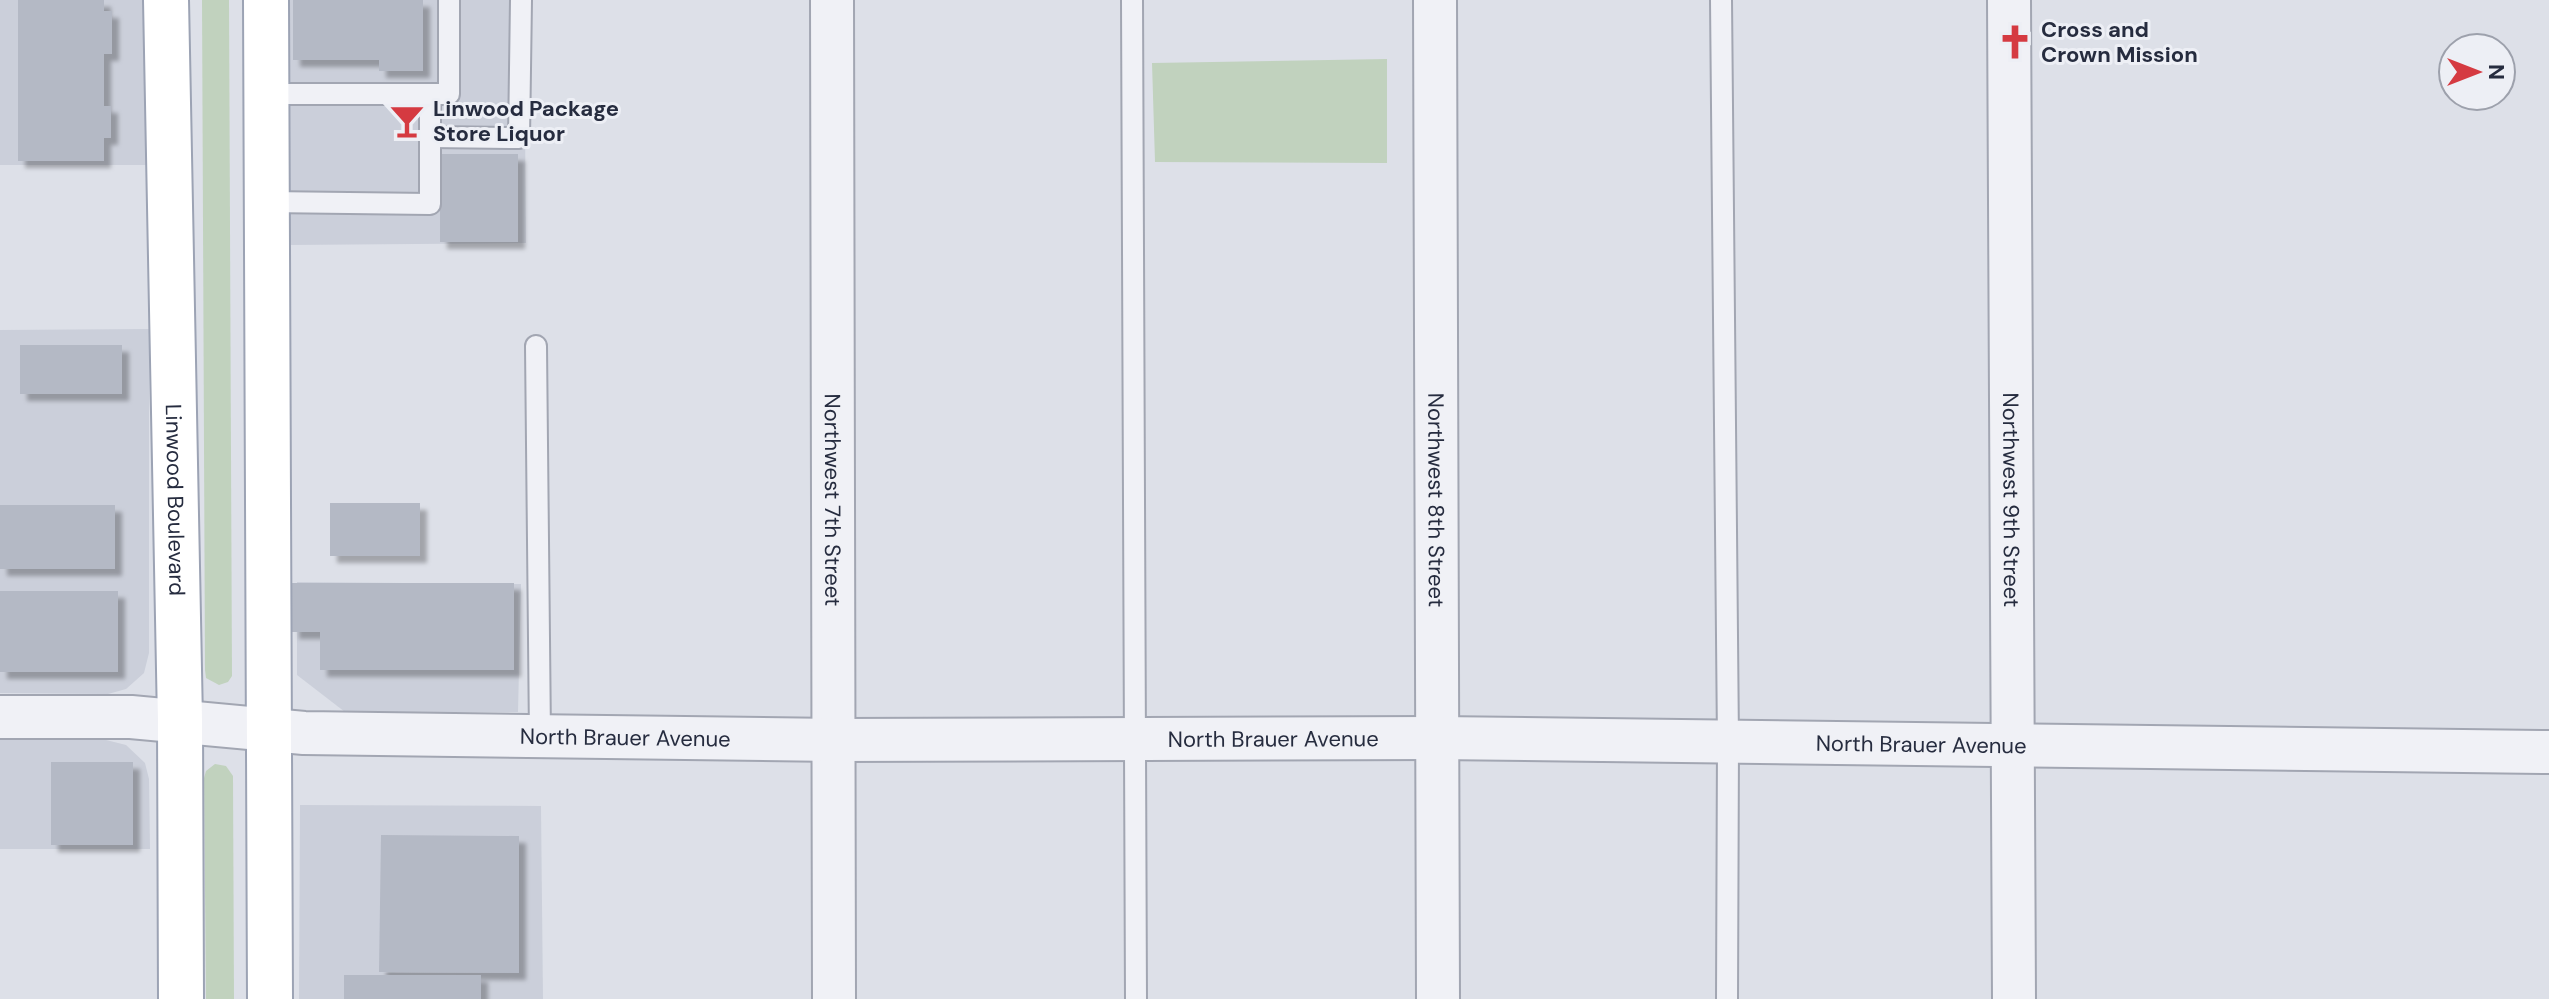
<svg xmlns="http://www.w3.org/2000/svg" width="2549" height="999" font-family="'DM Sans',sans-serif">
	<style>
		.built { fill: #cbcfda }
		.green { fill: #c1d2be }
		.building { fill: #b4b9c5; filter: url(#shadow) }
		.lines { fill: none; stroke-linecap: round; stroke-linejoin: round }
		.service-casing { stroke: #a2a6b2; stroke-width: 24 }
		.minor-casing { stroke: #a2a6b2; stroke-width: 46 }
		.primary-casing { stroke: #9ca3b4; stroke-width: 48 }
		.service { stroke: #f0f1f6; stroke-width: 20 }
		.minor { stroke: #f0f1f6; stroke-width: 42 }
		.primary { stroke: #fff; stroke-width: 44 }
		.labels { text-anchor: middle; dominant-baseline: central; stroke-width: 6; stroke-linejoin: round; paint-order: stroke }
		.poi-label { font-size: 22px; font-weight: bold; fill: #262c3f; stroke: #edeff5; text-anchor: start }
		.street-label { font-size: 22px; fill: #262c3f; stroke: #edeff5 }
	</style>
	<defs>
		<filter id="shadow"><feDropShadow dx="7" dy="7" stdDeviation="2" flood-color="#0004"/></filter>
	</defs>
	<rect width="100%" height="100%" fill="#dde0e8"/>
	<g class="built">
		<polygon points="0,0 147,0 148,165 0,165"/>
		<polygon points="288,0 524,0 526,243 289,245"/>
		<polygon points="149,329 149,653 144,673 126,689 108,694 0,693 0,330"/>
		<polygon points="297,582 521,584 518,712 345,712 297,675"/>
		<polygon points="0,737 102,739 126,745 145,763 149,779 150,849 0,849"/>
		<polygon points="300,805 541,806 543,999 299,999"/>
	</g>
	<g class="green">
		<polygon points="202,0 229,0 232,676 228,682 219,685 206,678 205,670"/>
		<polygon points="1387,59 1387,163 1155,162 1152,63"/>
		<polygon points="215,764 226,766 233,776 234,999 206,999 204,778 206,771"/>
	</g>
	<g class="building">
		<polygon points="18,0 104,0 104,11 112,11 112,54 104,54 104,106 111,106 111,138 104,138 104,161 18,161"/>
		<polygon points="293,0 423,0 423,71 379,71 379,60 293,60"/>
		<rect x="440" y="154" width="78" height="88"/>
		<rect x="20" y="345" width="102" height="49"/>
		<rect x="330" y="503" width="90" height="53"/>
		<rect x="0" y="505" width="115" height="64"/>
		<polygon points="292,583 514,583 514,670 320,670 320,632 292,632"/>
		<rect x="0" y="591" width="118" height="81"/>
		<rect x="51" y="762" width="82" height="83"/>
		<polygon points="381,835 519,836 519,973 379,972"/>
		<rect x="344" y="975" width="137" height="24"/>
	</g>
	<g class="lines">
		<g class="service-casing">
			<g id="service">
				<polyline points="1132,0 1136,999"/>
				<polyline points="1721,0 1728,742 1727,999"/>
				<polyline points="266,94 449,94 449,0"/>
				<polyline points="431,137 519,138 521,0"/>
				<polyline points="267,202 430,204 430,94"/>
				<polyline points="536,346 540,736"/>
			</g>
		</g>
		<g class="minor-casing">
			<g id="minor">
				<path id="s1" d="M832 0 834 999"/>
				<path id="s2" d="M1435 0 1438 999"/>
				<path id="s3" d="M2009 0 2014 999"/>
				<path id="s4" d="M0 717H131L304 733 836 740 1437 738 2549 752"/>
			</g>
		</g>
		<g class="primary-casing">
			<g id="primary">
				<path id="s5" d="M166 0 180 721 181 999"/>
				<polyline points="266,0 270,999"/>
			</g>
		</g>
		<use href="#service" class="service"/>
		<use href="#minor" class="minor"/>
		<use href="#primary" class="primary"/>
	</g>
	<defs>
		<g id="church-bare" transform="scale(2.76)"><path d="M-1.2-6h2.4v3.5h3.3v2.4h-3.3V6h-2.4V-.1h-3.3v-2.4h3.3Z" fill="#d53a41" stroke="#edeff5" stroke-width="2.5" paint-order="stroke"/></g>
		<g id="bar-bare" transform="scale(2.76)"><path d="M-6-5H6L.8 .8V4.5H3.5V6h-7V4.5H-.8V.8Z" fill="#d53a41" stroke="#edeff5" stroke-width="2.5" paint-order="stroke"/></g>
	</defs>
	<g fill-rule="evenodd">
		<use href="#church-bare" x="2015" y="42"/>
		<use href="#bar-bare" x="407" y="121"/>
	</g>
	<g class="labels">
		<g class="poi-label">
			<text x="2041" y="29">Cross and<tspan x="2041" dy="25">Crown Mission</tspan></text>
			<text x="433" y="108">Linwood Package<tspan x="433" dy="25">Store Liquor</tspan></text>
		</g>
		<g class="street-label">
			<text stroke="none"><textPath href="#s5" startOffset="500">Linwood Boulevard</textPath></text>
			<text stroke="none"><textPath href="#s1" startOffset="500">Northwest 7th Street</textPath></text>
			<text stroke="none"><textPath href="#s3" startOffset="500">Northwest 9th Street</textPath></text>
			<text stroke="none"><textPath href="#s2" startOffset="500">Northwest 8th Street</textPath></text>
			<text stroke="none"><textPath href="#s4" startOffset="626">North Brauer Avenue</textPath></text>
			<text stroke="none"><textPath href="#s4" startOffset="1274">North Brauer Avenue</textPath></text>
			<text stroke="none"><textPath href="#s4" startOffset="1922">North Brauer Avenue</textPath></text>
		</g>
	</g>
	<g transform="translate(2477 72) rotate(90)"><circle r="38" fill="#edeff5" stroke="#9da1ac" stroke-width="2"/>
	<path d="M0-6L14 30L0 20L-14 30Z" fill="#d53a41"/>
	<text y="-12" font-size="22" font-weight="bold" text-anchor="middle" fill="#262c3f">N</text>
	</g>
</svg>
